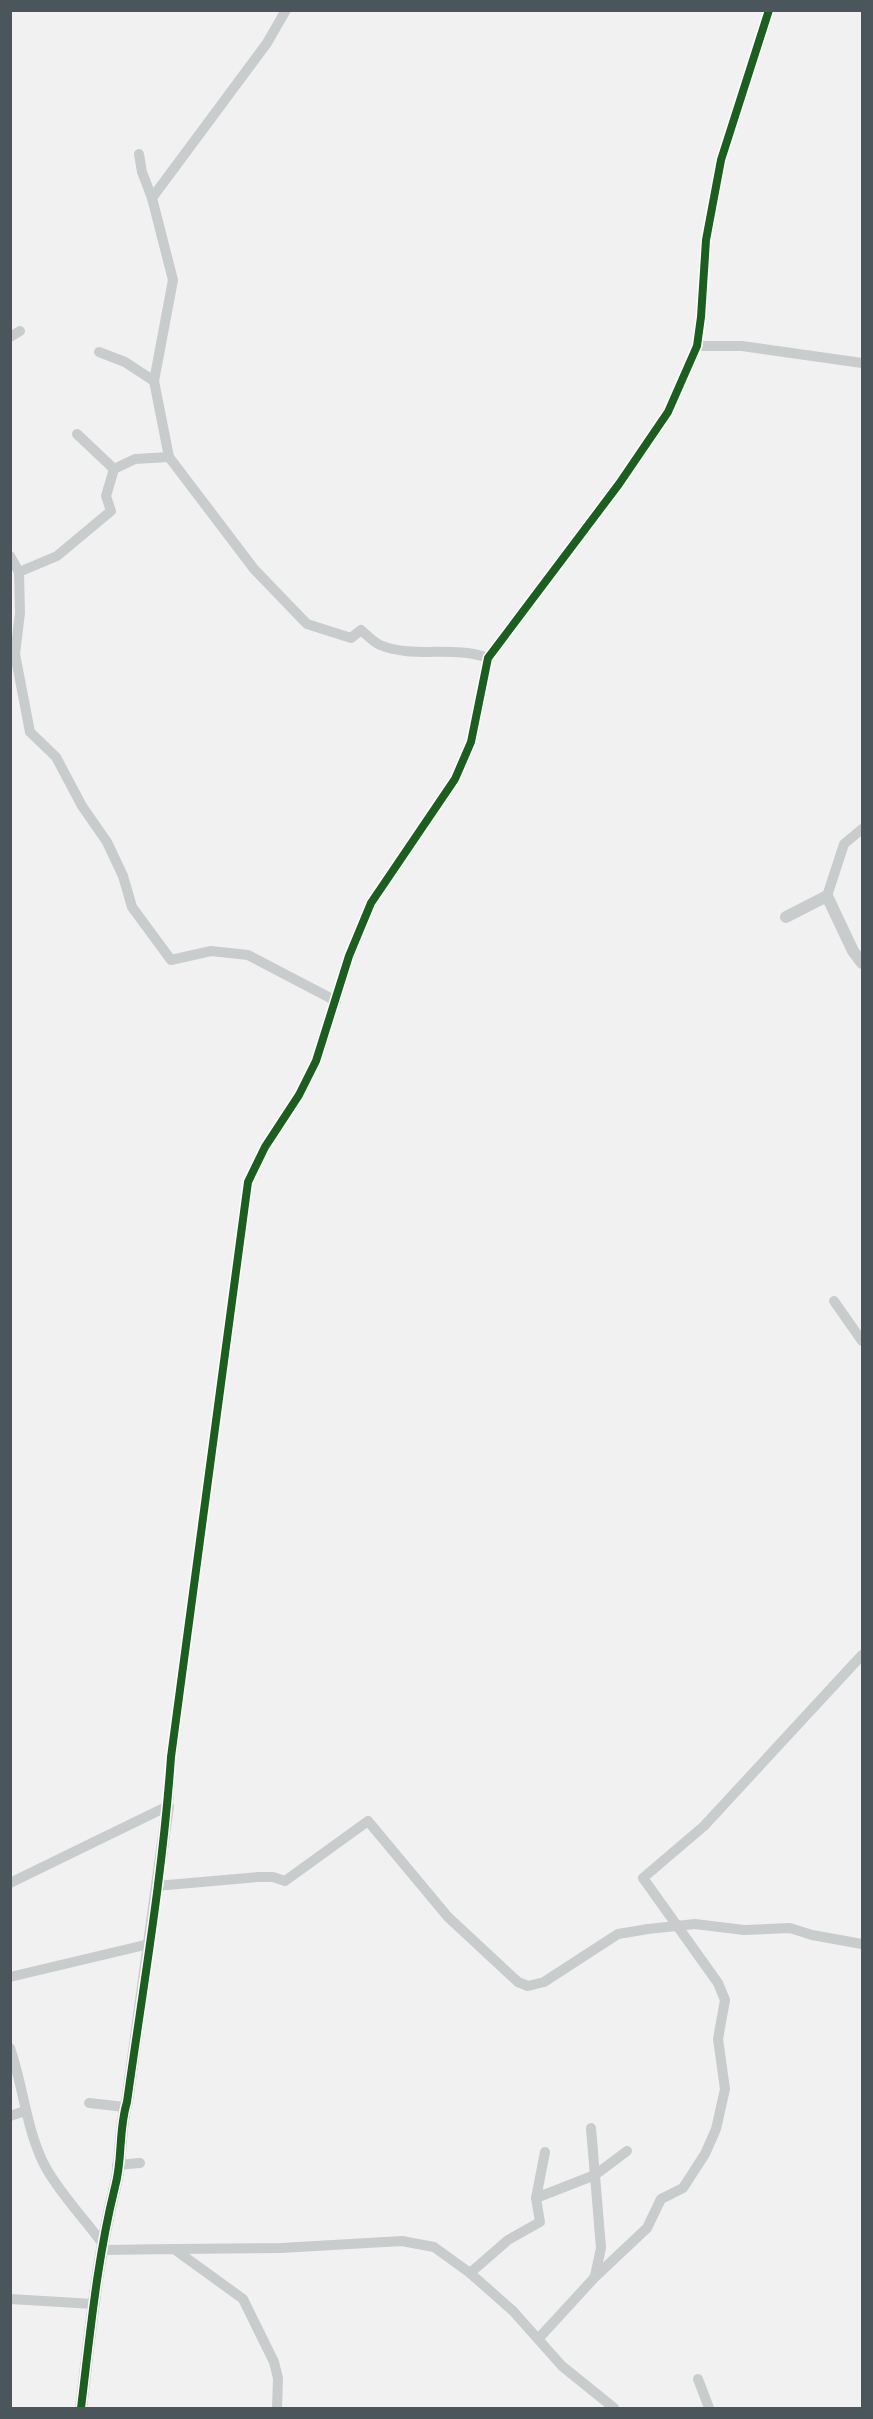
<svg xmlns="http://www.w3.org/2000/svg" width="873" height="2419" font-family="'Noto Sans',sans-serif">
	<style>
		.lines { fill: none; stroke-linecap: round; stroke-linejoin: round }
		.minor { stroke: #c9cccd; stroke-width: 10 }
		.tertiary { stroke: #c9cccd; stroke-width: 12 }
		.cycleway-casing { stroke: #fff; stroke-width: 11 }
		.cycleway { stroke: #1b5e20; stroke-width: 8 }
	</style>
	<rect width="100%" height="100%" fill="#f1f1f1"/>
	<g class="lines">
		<g class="minor">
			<path d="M139 154 142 172 152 198 173 280 154 381 169 457 254 569 307 624 351 638 361 630C367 635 373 642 380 645 414 659 454 645 488 658"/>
			<polyline points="152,198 267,43 286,10"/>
			<polyline points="10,337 20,331"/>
			<polyline points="697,346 742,346 862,363"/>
			<polyline points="99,352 125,362 154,381"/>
			<polyline points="77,434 114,469"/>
			<polyline points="10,556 19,572 57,556 111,511 106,496 114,469 135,459 169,457"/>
			<polyline points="19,572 20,613 15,654 30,732 56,757 82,806 107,842 123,876 132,907 171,960 211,951 248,955 336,1001"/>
			<polyline points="827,896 844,844 862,829"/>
			<polyline points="834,1301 862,1341"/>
			<polyline points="10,1883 168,1806 171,1757 248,1182 265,1147 299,1095 316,1061 349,956 371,903 455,779 471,742 488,658 619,484 668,412 697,346 701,317 706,240 721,160 769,10"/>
			<polyline points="156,1886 258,1877 273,1877 285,1881 368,1821 448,1917 518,1982 528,1986 544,1982 618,1934 648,1929 695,1924 744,1930 790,1928 812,1935 862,1944"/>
			<polyline points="10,1977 149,1944"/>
			<path d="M10 2048C24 2088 26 2131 46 2168 62 2196 84 2218 102 2243"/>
			<polyline points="89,2103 125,2107"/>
			<polyline points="10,2116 25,2111"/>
			<polyline points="591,2128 601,2248 595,2276"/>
			<polyline points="117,2165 140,2163"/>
			<polyline points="536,2198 595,2175 627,2151"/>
			<polyline points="174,2249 281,2248 402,2241 434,2247 470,2273 513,2311 562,2366 614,2408"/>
			<polyline points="101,2250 174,2249 243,2299 274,2362 278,2378 277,2408"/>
			<polyline points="470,2273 508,2240 540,2222 536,2198 545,2152"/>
			<polyline points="10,2299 94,2304"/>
			<polyline points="539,2338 595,2277 647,2228 661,2199 683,2188 705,2154 716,2129 725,2089 718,2039 725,2000 718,1983 643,1878 704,1826 862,1655"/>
			<polyline points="698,2379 709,2408"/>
		</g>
		<g class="tertiary">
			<polyline points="786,917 827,896 853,951 862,963"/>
			<path d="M81 2408C90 2335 97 2259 115 2187 123 2159 118 2131 127 2102L168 1806"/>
		</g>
		<g class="cycleway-casing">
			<path id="cycleway" d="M81 2408C90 2335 97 2259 115 2187 123 2159 118 2131 127 2102 143 1988 163 1872 171 1757L248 1182 265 1147 299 1095 316 1061 349 956 371 903 455 779 471 742 488 658 619 484 668 412 697 346 701 317 706 240 721 160 769 10"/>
		</g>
		<use href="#cycleway" class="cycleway"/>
	</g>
	<rect width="873" height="2419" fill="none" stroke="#4a565c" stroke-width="24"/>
</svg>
